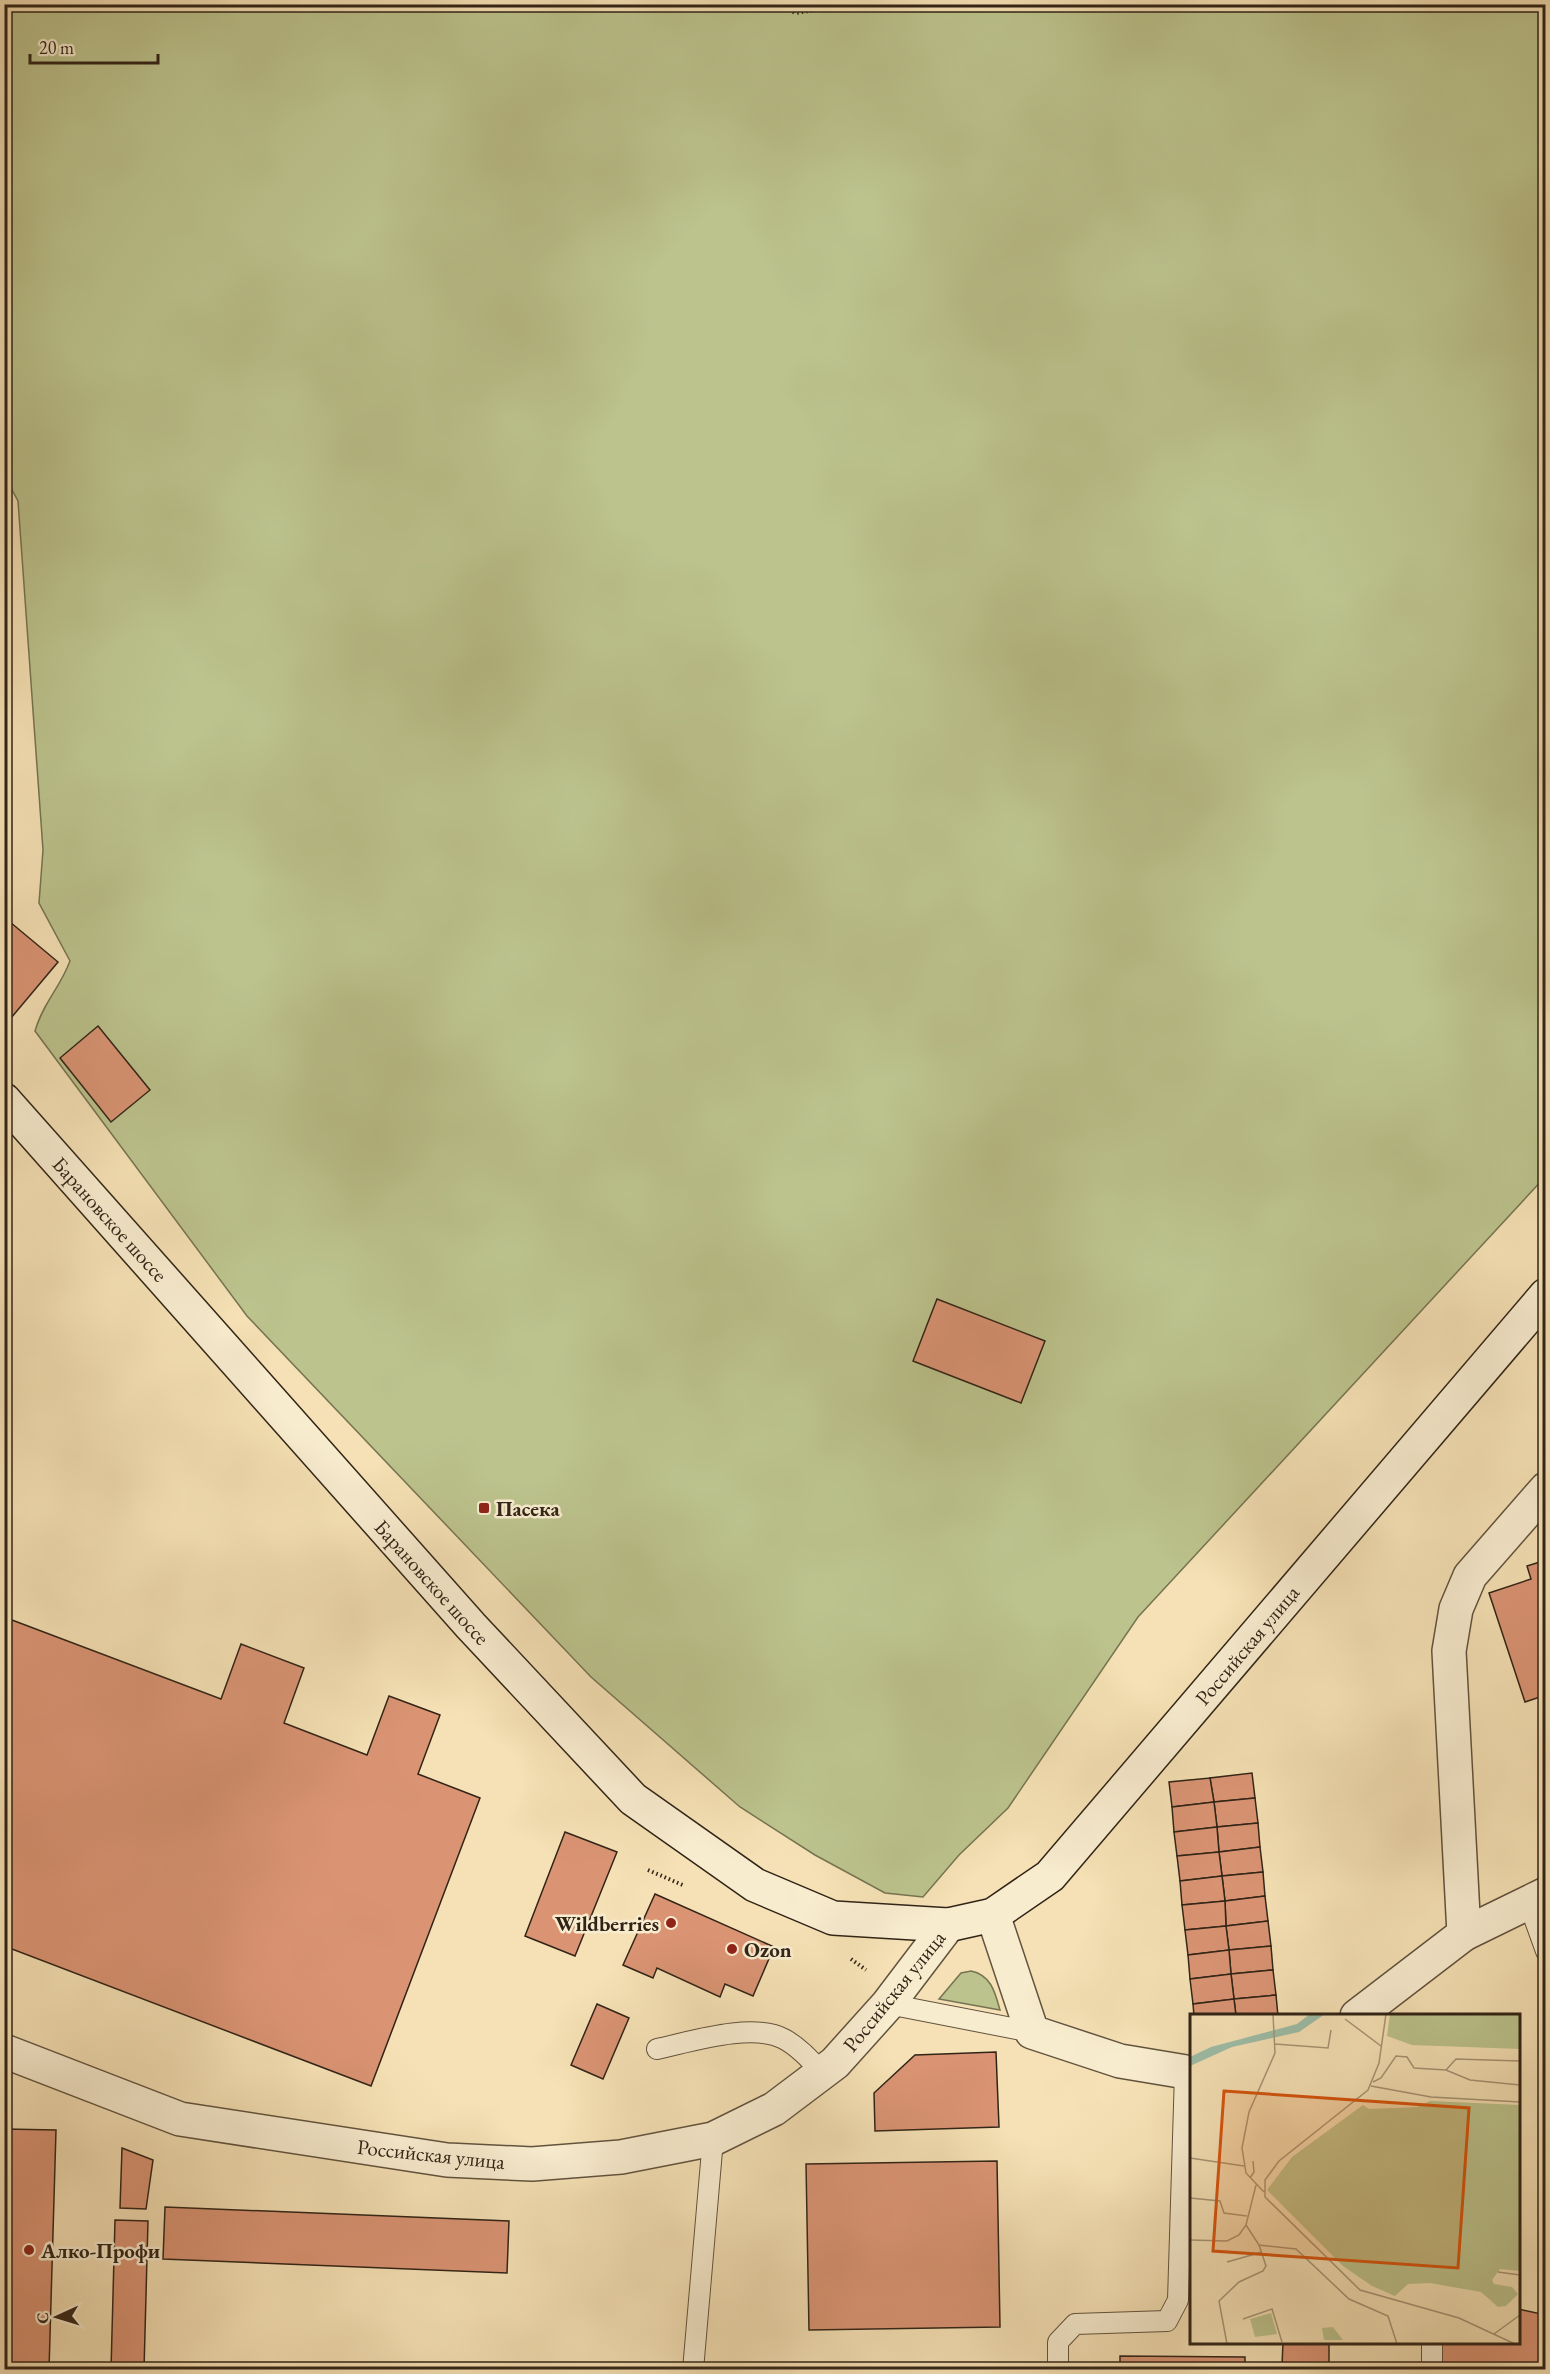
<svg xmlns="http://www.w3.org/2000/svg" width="1550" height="2374" font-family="'EB Garamond',serif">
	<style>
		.green { fill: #bcc38d; stroke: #767452; stroke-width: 1.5 }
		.building { fill: #da9474; stroke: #312417; stroke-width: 1.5 }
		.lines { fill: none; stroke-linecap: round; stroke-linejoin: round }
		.lane-casing { stroke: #62533e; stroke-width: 22 }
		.street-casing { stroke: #62533e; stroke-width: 36 }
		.secondary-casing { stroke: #312417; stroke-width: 36 }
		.path { stroke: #312417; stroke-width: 4; stroke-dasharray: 1.5 3; stroke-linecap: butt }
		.lane { stroke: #f8eccf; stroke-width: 20 }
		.street { stroke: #f8eccf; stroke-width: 33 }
		.secondary { stroke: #f8eccf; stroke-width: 33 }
		.poi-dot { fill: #8f2418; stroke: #f8eccf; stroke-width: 2 }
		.labels { text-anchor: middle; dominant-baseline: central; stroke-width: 5; stroke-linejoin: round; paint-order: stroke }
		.street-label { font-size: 21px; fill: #312417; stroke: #f8eccf }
		.poi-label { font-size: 21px; font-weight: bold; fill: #312417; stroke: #f8eccf; text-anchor: start }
		.inset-road { fill: none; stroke: #a79576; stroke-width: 1.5 }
		.view { fill: #d6540d; fill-opacity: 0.15; stroke: #d6540d; stroke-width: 3 }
		.inset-edge { fill: none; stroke: #312417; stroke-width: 3 }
	</style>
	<rect width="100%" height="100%" fill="#f5e1b5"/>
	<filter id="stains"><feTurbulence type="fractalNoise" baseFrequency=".00333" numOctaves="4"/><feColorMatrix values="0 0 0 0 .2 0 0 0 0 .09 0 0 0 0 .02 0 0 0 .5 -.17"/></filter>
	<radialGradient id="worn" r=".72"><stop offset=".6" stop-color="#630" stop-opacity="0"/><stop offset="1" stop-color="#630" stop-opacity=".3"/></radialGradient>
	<g class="green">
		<path d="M4 5H1545V1177L1138 1617 1008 1808 959 1855 923 1897 885 1893 815 1855 740 1807 591 1677 247 1316 35 1031C43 1003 60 988 70 961L39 903 43 850 18 501 5 477Z"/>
		<path d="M971 1971C991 1975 995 1992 1000 2010L939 1999 961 1973Z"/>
	</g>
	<g class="building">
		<polygon points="4,917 58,962 11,1018 4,1013"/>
		<polygon points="98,1026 150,1090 111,1122 60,1058"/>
		<polygon points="937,1299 1045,1341 1021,1403 913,1361"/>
		<polygon points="1546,1560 1546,1695 1525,1702 1489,1593 1531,1579 1527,1566"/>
		<polygon points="4,1617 221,1699 241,1644 304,1668 284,1723 367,1755 389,1696 440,1715 418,1774 480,1798 371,2086 4,1946"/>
		<polygon points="1252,1773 1255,1798 1214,1802 1210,1778"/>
		<polygon points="1210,1778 1214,1802 1172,1807 1169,1782"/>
		<polygon points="1255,1798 1258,1823 1217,1827 1214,1802"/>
		<polygon points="1214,1802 1217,1827 1174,1832 1172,1807"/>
		<polygon points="1258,1823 1260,1847 1219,1852 1217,1827"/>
		<polygon points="1217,1827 1219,1852 1177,1856 1174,1832"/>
		<polygon points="565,1832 617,1852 575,1956 525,1936"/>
		<polygon points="1260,1847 1263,1872 1222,1876 1219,1852"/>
		<polygon points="1219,1852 1222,1876 1180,1881 1177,1856"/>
		<polygon points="1263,1872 1265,1896 1225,1901 1222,1876"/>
		<polygon points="1222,1876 1225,1901 1182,1905 1180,1881"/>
		<polygon points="655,1894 774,1947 753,1996 725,1984 720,1997 657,1968 653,1978 623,1965"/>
		<polygon points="1265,1896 1268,1921 1226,1926 1225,1901"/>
		<polygon points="1225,1901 1226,1926 1185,1930 1182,1905"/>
		<polygon points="1268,1921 1271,1946 1229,1950 1226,1926"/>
		<polygon points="1226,1926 1229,1950 1188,1955 1185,1930"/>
		<polygon points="1271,1946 1273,1970 1231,1974 1229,1950"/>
		<polygon points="1229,1950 1231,1974 1190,1979 1188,1955"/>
		<polygon points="1273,1970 1276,1995 1234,1999 1231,1974"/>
		<polygon points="1231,1974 1234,1999 1193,2004 1190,1979"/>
		<polygon points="1276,1995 1278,2016 1236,2016 1234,1999"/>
		<polygon points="1234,1999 1236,2016 1194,2016 1193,2004"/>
		<polygon points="597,2004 629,2018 603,2079 571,2065"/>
		<polygon points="996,2052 999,2127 875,2131 874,2093 915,2055"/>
		<polygon points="4,2129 56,2130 49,2370 4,2370"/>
		<polygon points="122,2148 153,2160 146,2209 120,2208"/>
		<polygon points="997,2161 1000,2327 809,2330 806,2164"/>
		<polygon points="165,2207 509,2221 507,2273 163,2259"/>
		<polygon points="115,2220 148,2221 144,2370 111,2370"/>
		<polygon points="1518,2309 1546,2315 1546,2370 1469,2370 1432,2361 1436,2342 1518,2342"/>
		<polygon points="1283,2342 1329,2342 1329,2367 1282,2366"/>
		<polygon points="1120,2356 1245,2357 1245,2370 1120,2370"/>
		<polygon points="156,2363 288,2370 156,2370"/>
	</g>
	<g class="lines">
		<g class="lane-casing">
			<g id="lane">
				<polyline points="1529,1904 1546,1951"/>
				<polyline points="888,2004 1032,2032"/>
				<path d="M657 2049C690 2042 752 2022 784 2039 799 2047 811 2060 822 2073"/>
				<polyline points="693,2370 713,2139"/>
				<polyline points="1058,2370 1058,2342 1075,2324 1167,2321 1178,2300 1185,2073"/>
				<polyline points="1432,2370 1432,2342"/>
			</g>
		</g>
		<g class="street-casing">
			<g id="street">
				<polyline points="993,1915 1032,2032 1120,2061 1192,2073"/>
				<polyline points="1464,1934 1546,1894"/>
				<polyline points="1357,2016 1464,1934 1449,1651 1456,1609 1470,1576 1546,1489"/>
				<polyline points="4,2051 180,2119 447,2160 532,2164 621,2157 713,2139 774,2109 835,2063 888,2004 948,1925"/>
			</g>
		</g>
		<g class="secondary-casing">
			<polyline id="secondary" points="4,1100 471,1626 633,1799 755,1885 833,1918 948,1925 993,1915 1050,1876 1546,1295"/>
		</g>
		<g class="path">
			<polyline points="782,4 795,13 856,4"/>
			<polyline points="648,1870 685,1886"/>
			<polyline points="851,1959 866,1970"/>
		</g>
		<use href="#lane" class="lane"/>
		<use href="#street" class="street"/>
		<use href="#secondary" class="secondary"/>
	</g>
	<g class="poi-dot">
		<rect x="478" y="1502" width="12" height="12" rx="3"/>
		<circle cx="671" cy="1923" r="6"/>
		<circle cx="732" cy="1949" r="6"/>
		<circle cx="29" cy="2250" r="6"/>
	</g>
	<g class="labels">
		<g class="street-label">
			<text transform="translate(110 1219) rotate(48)">Барановское шоссе</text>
			<text transform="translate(432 1582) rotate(48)">Барановское шоссе</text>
			<text transform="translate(1247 1645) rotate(-50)">Российская улица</text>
			<text transform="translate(894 1991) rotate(-51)">Российская улица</text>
			<text transform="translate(431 2154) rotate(6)">Российская улица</text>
		</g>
		<g class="poi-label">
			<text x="496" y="1508">Пасека</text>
			<text x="659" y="1923" text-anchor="end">Wildberries</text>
			<text x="744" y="1949">Ozon</text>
			<text x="41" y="2250">Алко-Профи</text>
		</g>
	</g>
	<g transform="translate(1190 2014)">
		<rect width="330" height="330" fill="#f5e1b5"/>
		<path d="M200 0H330V35L222 31 197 22ZM240 87 330 91V257L310 255 302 266 304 270 322 273 328 280 316 292 308 293 291 278 240 269 218 270 205 282 182 272 153 252 77 176 102 143 173 91 179 95 227 93ZM81 299 87 320 65 323 60 305ZM143 313 153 326H134L132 314Z" fill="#bcc38d"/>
		<path d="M120 0H135L109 18 42 33 0 52V43L21 33 107 10Z" fill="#9dbea8"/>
		<path class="inset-road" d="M196 0 189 49 178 76 89 147 75 166V183L170 276 269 304 325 330M155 5 191 32M85 30 138 34 141 16M256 56 266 45 330 47M183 68 191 64 206 42 217 43 224 54 256 56 280 66 330 71M181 72 241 83 330 88M0 144 54 152M60 164 64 158 63 147M74 178 56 159 52 134 59 98 85 39 83 0M0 184 30 187 34 199 57 202M56 211 69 231 106 235 159 285 198 302 207 330M0 226 37 227 49 221 56 211 66 171M37 248 72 238M308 258 330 261M53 305 82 295 92 328M304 320 330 301M37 330 29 287 49 268 73 257 76 252 69 231"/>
		<path class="view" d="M34 77 279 94 268 254 23 237Z"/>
		<rect width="330" height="330" class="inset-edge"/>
	</g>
	<rect width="1550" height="2374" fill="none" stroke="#f5e1b5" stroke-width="24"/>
	<rect x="6" y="6" width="1538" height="2362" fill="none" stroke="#312417" stroke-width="3"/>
	<rect x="12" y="12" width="1526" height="2350" fill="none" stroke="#312417" stroke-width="1.5"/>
	<g transform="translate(57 2317) rotate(266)" stroke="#f8eccf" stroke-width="4.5" paint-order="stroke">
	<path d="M0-4.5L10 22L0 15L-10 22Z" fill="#312417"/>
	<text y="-9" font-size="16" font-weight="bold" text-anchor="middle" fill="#312417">С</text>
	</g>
	<path d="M30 54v9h128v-9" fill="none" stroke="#312417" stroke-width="3"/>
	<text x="39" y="54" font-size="18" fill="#312417" stroke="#f8eccf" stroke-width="4.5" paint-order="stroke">20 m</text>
	<rect width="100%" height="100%" filter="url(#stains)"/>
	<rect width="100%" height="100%" fill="url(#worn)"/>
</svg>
